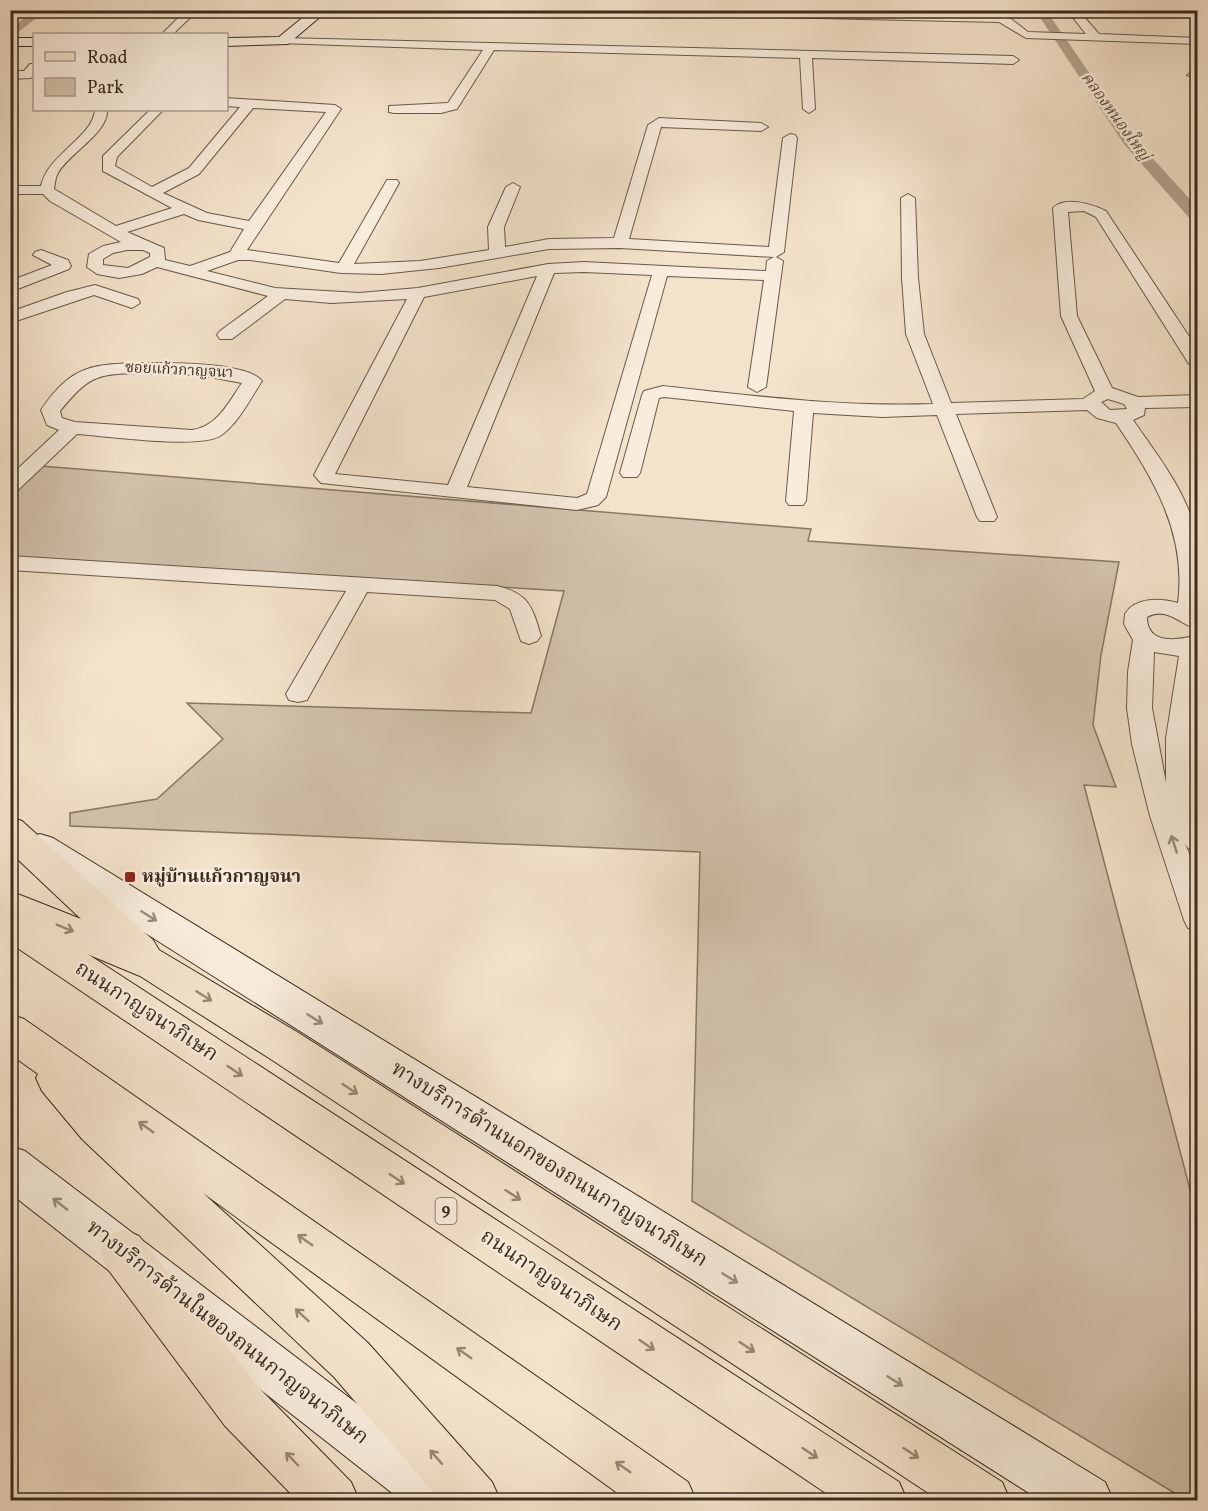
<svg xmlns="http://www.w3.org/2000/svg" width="1208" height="1511" font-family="Vollkorn,'Noto Serif Thai',serif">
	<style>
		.green { fill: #d4c4ae; stroke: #877866; stroke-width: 1.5 }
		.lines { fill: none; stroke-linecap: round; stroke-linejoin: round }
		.canal { fill: #b5a490; fill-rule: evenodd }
		.street-casing { stroke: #685949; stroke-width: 2 }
		.secondary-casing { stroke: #3a2b1e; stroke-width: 2 }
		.primary-casing { stroke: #3a2b1e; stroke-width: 2 }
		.highway-casing { stroke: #3a2b1e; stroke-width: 2 }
		.street { fill: #f8eddd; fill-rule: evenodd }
		.secondary { fill: #f8eddd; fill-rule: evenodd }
		.primary { fill: #f4e3cb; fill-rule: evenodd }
		.highway { fill: #f4e3cb; fill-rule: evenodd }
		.oneway { stroke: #998c7e }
		.oneway2 { stroke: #978774 }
		.poi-dot { fill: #8f2418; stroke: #f8eddd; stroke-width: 2 }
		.labels { text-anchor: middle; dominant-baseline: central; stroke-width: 5; stroke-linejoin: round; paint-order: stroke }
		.far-street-label { font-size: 15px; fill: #3a2b1e; stroke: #f8eddd }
		.far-water-label { font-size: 16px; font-style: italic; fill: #5f4f40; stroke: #f8eddd }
		.shield { fill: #f8eddd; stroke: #736557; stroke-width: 1.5 }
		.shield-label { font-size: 16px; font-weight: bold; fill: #3a2b1e }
		.poi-label { font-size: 18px; font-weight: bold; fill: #3a2b1e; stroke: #f8eddd; text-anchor: start }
		.near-street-label { font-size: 21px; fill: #3a2b1e; stroke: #f8eddd }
	</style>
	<rect width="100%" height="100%" fill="#f4e3cb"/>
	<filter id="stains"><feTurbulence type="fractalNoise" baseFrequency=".00333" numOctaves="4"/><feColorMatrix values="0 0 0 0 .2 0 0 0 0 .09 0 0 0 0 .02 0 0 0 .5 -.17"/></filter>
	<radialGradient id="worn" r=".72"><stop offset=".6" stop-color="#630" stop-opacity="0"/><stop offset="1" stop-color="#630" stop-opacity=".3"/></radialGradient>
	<polygon class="green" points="41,466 811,529 808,541 1119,562 1101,655 1093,725 1116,787 1084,785 1197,1216 1197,1500 1186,1500 692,1201 700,852 70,826 70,813 157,799 223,739 187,703 531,713 564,591 11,557 10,498"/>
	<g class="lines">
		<g class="canal">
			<polygon points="33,10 46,10 10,39 10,30"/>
			<polygon points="1035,10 1046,10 1134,138 1198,208 1198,223 1192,221 1124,144"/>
		</g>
		<g class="street-casing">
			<g id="street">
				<polygon points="186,10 198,10 173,34 162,34"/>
				<polygon points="580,10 758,10 999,16 1011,19 1028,32 1086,34 1067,10 1078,10 1099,34 1198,38 1198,44 1026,38 999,22 585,13"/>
				<polygon points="283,38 1013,56 1019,60 1013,64 812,58 815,109 809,113 803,109 800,58 494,50 457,109 441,113 394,113 389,112 389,106 448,103 483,50 279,43 277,41"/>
				<polygon points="30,64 34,64 34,74 31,78 10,79 10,71 24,71"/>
				<polygon points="1193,71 1198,71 1198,79 1187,75"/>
				<path d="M226 98 335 105 341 109 247 250 339 263 387 180H397L399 183 354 264 420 261 489 250 488 227 506 187 513 183 520 187 504 227 505 247 549 239 614 238 648 125 659 118 761 123 768 127 761 131 661 127 629 239 769 247 783 138 790 134 795 135 797 138 784 252 776 257 783 261 766 387 757 392 748 387 764 280 667 276 606 497 598 505 577 510 321 483 314 475 407 299 331 303 285 299 232 339H220L217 335 220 331 268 296 157 267 142 274 119 278 97 274 87 267 89 254 103 246 121 242 50 201 43 194H10V186H41C47 155 93 137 95 110H107C109 133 66 155 57 175 55 179 55 185 54 189L116 226 172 208 103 171V156L150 110H163L117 157 115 166 152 187 189 168 240 107 226 106ZM253 108 326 112 249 221 207 213 163 193 199 174ZM184 214 198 220 244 229 230 252 190 266 165 260 164 248 127 232ZM620 248 774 257 767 261 766 271 584 262 548 264 418 288 359 293 275 288 207 271 238 260H250L341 273 381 274 439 268 549 249ZM127 250H143L150 253V257L128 268 103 265V259L113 253ZM584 272 652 275 587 494 577 498 467 487 554 273ZM537 276 448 485 335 474 424 297Z"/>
				<path d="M908 194 915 198 918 278 924 334 951 403 1083 399 1095 391 1061 316 1053 208C1065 196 1092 204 1106 211L1198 350V369L1189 364 1096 217 1084 211 1068 212 1077 316 1112 388 1138 397 1198 395V407L1145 408 1144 415 1133 420C1159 458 1193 499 1198 546 1200 573 1198 602 1198 629 1180 625 1167 606 1147 617 1147 646 1179 640 1198 635V686L1190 756 1193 789 1198 804V851L1188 848 1185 843 1198 877V931L1188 928 1184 920 1150 816 1132 744 1127 708 1128 672 1133 640 1124 624 1125 614C1135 597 1161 598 1178 603 1187 533 1153 478 1116 423L1097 418 1087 410 956 414 997 517 994 521H980L977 517 937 415 882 417 813 413 806 501 803 505H789L786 501 794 411 664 397 659 398 640 473 637 477H623L620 473 642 395 644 391 663 386C753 396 842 407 933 404L906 334 902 278 901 198ZM1108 399 1124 404 1127 409 1110 410 1101 402ZM1154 652 1179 656 1166 738V783L1152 708Z"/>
				<polygon points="41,250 68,260 71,266 69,269 10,292 10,281 52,265 33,255 35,252"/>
				<polygon points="95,285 138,299 140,303 132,308 94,295 10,323 10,312 67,292"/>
				<path d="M146 363C170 363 248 362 262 381 250 399 238 424 220 436 198 449 106 436 77 434L17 491 10 493V476L59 430 47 425 41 410C72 364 94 364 146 363ZM146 373 199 375 242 383C228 403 218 426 192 430L75 422 62 418 60 411C91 373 99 374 146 373Z"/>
				<path d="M10 556 497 586C529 594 532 606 541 636L537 641 529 644 521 641 510 609 495 600 367 592 307 700 298 702 289 700 286 694 346 591 10 570Z"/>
			</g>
		</g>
		<g class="secondary-casing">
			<g id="secondary">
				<polygon points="312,10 328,10 288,44 226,46 226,38 279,37"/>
				<rect x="10" y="38" width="24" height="8"/>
				<polygon points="40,834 53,838 1105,1482 1113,1500 1040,1500 27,858 22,848 27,838"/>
				<polygon points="10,1146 25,1151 460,1482 468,1500 401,1500 10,1193"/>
			</g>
		</g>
		<g class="primary-casing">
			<g id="primary">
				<polygon points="10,817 22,821 153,940 159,950 297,1032 1002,1482 1010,1500 939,1500 269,1058 140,976 10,922 10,891 81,919 10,852"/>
				<polygon points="123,1229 139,1236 261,1390 351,1482 359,1500 297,1500 225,1426 107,1268 100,1252 107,1236"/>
			</g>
		</g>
		<g class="highway-casing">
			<g id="highway">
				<polygon points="10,908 23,912 899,1482 907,1500 836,1500 10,943"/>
				<polygon points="10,1014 24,1019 688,1482 696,1500 627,1500 203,1193 368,1343 492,1482 500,1500 440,1500 334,1377 82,1139 42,1091 36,1078 38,1074 10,1054"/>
			</g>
		</g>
		<use href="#street" class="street"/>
		<use href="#secondary" class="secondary"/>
		<use href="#primary" class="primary"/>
		<use href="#highway" class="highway"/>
	</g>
	<defs><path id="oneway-shaft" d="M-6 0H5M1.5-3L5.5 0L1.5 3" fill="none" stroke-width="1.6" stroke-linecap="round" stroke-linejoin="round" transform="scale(1.5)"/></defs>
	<g class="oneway">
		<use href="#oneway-shaft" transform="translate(1174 844) rotate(-108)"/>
		<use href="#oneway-shaft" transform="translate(149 916) rotate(32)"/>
		<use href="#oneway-shaft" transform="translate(315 1019) rotate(32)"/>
		<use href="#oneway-shaft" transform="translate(60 1204) rotate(-142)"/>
		<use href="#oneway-shaft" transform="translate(730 1278) rotate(32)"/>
		<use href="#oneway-shaft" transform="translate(895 1381) rotate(32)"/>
	</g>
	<g class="oneway2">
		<use href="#oneway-shaft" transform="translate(65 928) rotate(22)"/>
		<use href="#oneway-shaft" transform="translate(204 996) rotate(32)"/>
		<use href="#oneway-shaft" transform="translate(235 1071) rotate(34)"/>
		<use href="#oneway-shaft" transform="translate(350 1089) rotate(33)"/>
		<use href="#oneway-shaft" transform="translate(146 1127) rotate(-145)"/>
		<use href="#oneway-shaft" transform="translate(397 1179) rotate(34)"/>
		<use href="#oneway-shaft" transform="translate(513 1195) rotate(33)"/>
		<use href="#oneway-shaft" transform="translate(305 1240) rotate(-145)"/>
		<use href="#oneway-shaft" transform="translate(302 1315) rotate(-137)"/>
		<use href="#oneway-shaft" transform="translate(647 1345) rotate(34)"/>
		<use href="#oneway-shaft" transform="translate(747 1347) rotate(33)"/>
		<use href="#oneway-shaft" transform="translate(464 1353) rotate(-145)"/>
		<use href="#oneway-shaft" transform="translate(810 1453) rotate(34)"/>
		<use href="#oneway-shaft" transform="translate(911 1453) rotate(33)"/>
		<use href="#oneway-shaft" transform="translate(436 1457) rotate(-131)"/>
		<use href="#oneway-shaft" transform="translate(292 1459) rotate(-134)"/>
		<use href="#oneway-shaft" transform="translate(623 1467) rotate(-145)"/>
	</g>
	<rect class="poi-dot" x="124" y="871" width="12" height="12" rx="3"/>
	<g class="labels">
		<g class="far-street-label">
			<text transform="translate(179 371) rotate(3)">ซอยแก้วกาญจนา</text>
		</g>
		<g class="far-water-label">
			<text transform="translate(1115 117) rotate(54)">คลองหนองใหญ่</text>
		</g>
		<rect class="shield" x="435.5" y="1198" width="21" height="26" rx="4.5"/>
		<g class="shield-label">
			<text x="446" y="1211">9</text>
		</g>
		<g class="poi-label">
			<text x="142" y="877">หมู่บ้านแก้วกาญจนา</text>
		</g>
		<g class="near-street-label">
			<text transform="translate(146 1012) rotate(33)">ถนนกาญจนาภิเษก</text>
			<text transform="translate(549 1165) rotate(32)">ทางบริการด้านนอกของถนนกาญจนาภิเษก</text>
			<text transform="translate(551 1281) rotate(34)">ถนนกาญจนาภิเษก</text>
			<text transform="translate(227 1333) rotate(38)">ทางบริการด้านในของถนนกาญจนาภิเษก</text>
		</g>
	</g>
	<rect width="1208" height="1511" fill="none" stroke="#f4e3cb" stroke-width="36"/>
	<rect x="12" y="12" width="1184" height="1487" fill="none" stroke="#3a2b1e" stroke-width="3"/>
	<rect x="18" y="18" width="1172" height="1475" fill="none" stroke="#3a2b1e" stroke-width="1.5"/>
	<rect x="33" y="33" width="195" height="78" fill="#f8eddd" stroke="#ac9f91" stroke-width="1.5"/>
	<rect x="45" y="52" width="30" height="9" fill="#f4e3cb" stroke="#ac9f91" stroke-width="1.5"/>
	<text x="87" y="63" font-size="18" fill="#3a2b1e">Road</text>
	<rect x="45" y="78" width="30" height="18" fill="#d4c4ae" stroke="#ac9f91" stroke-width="1.5"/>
	<text x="87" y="93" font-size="18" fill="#3a2b1e">Park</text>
	<rect width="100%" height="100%" filter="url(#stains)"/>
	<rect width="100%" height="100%" fill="url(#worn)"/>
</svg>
